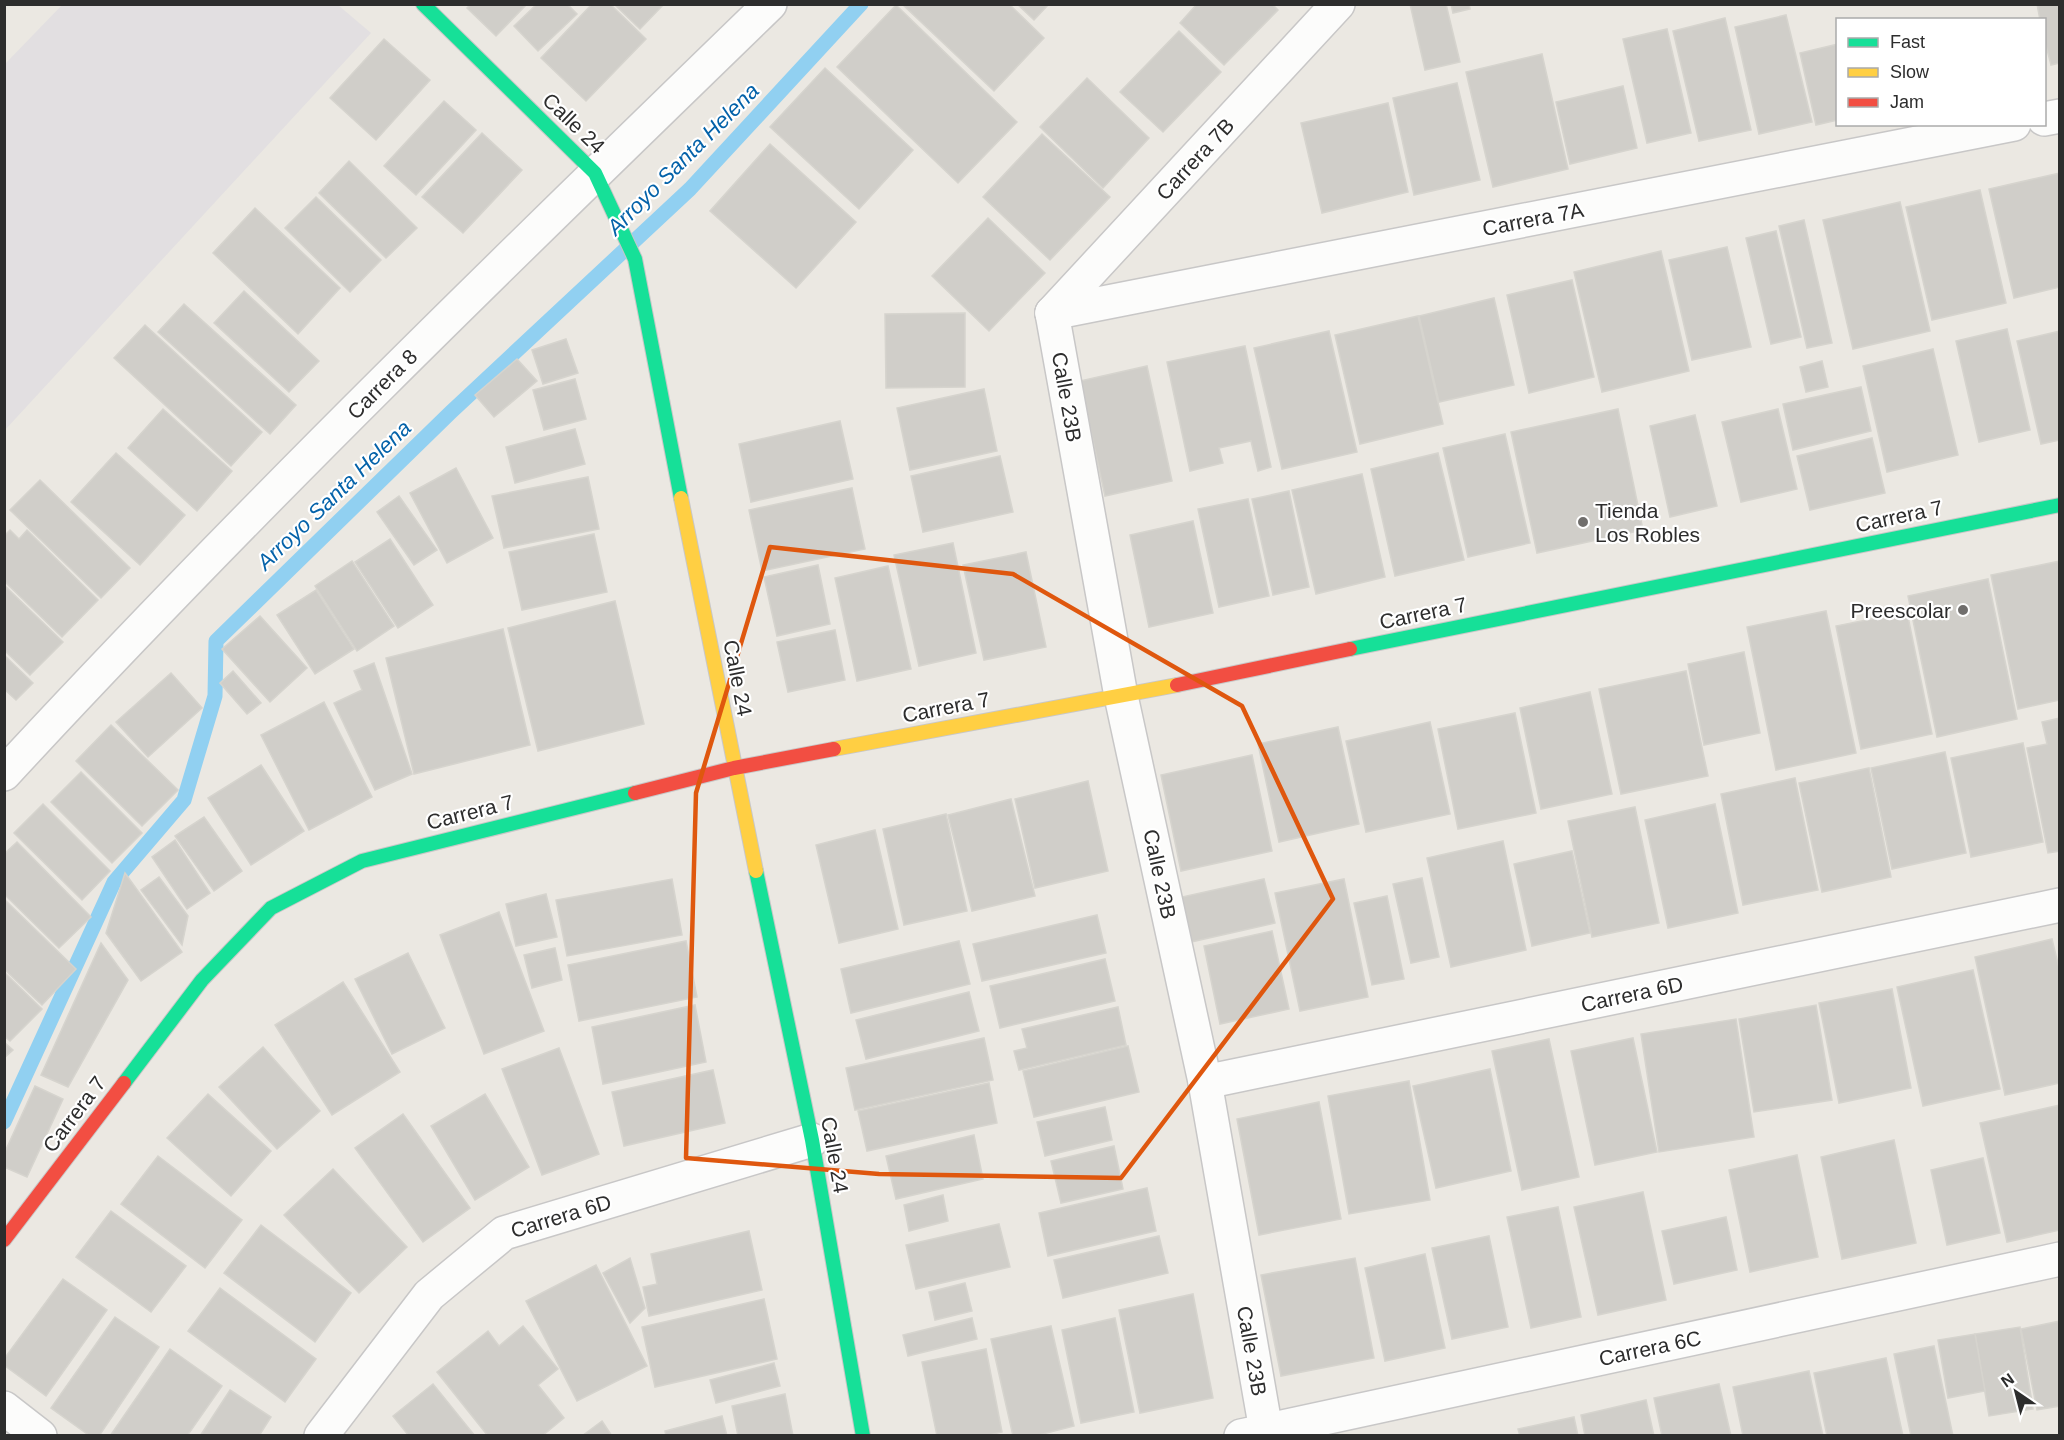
<svg xmlns="http://www.w3.org/2000/svg" width="2064" height="1440" font-family="Arial,sans-serif">
	<style>
		.industrial { fill: #e2dfe1 }
		.lines { fill: none; stroke-linecap: round; stroke-linejoin: round }
		.stream { stroke: #91d0f1; stroke-width: 15 }
		.building { fill: #d0cec9; stroke: #d6d4ce; stroke-width: 1.5 }
		.street-casing { stroke: #c8c7c7; stroke-width: 36 }
		.fast-casing { stroke: #c8c7c7; stroke-width: 16 }
		.slow-casing { stroke: #c8c7c7; stroke-width: 16 }
		.jam-casing { stroke: #c8c7c7; stroke-width: 16 }
		.street { stroke: #fcfcfb; stroke-width: 33 }
		.fast { stroke: #16e098; stroke-width: 14 }
		.slow { stroke: #ffcf43; stroke-width: 14 }
		.jam { stroke: #f24e42; stroke-width: 14 }
		.marked { fill: none; stroke: #df570e; stroke-width: 4.5; stroke-linejoin: round }
		.poi-dot { fill: #706e6c; stroke: #fff; stroke-width: 2 }
		.labels { text-anchor: middle; dominant-baseline: central; stroke-width: 4.5; stroke-linejoin: round; paint-order: stroke }
		.street-label { font-size: 21px; fill: #2d2d2d; stroke: #fff }
		.poi-label { font-size: 21px; fill: #2d2d2d; stroke: #fff; text-anchor: start }
		.water-label { font-size: 22px; font-style: italic; fill: #0462a9; stroke: #fff }
	</style>
	<rect width="100%" height="100%" fill="#ebe8e2"/>
	<polygon class="industrial" points="63,4 338,5 371,33 5,430 5,64"/>
	<g class="lines">
		<polyline class="stream" points="4,1122 114,882 184,800 215,696 216,641 451,412 690,189 861,4"/>
	</g>
	<g class="building">
		<polygon points="471,4 527,4 496,36 467,8"/>
		<polygon points="537,4 567,4 577,14 538,51 514,26"/>
		<polygon points="592,4 610,4 646,39 586,101 541,58"/>
		<polygon points="614,4 664,4 640,29"/>
		<polygon points="902,4 1009,4 1044,38 994,91"/>
		<polygon points="1017,4 1049,4 1034,20"/>
		<polygon points="1197,4 1272,4 1278,10 1224,65 1180,23"/>
		<polygon points="1410,4 1446,4 1460,62 1425,70"/>
		<polygon points="1451,4 1469,4 1470,9 1453,13"/>
		<polygon points="2037,4 2060,4 2060,63 2051,65 2044,38 2044,20 2040,20"/>
		<polygon points="896,5 1017,122 958,183 837,67"/>
		<polygon points="1786,15 1812,122 1759,134 1735,27"/>
		<polygon points="1725,18 1751,130 1699,141 1673,31"/>
		<polygon points="1667,29 1691,133 1647,143 1623,39"/>
		<polygon points="1179,31 1221,72 1163,132 1120,92"/>
		<polygon points="384,39 430,80 376,140 330,98"/>
		<polygon points="1838,44 1838,120 1816,125 1800,53"/>
		<polygon points="1542,54 1568,169 1493,187 1466,72"/>
		<polygon points="825,68 913,150 859,209 770,127"/>
		<polygon points="1087,78 1149,138 1103,188 1040,127"/>
		<polygon points="1457,83 1480,180 1414,195 1393,98"/>
		<polygon points="1623,86 1637,148 1570,164 1556,102"/>
		<polygon points="444,101 476,130 416,195 384,166"/>
		<polygon points="1388,103 1408,192 1322,213 1301,123"/>
		<polygon points="482,133 522,170 463,233 422,197"/>
		<polygon points="1042,134 1110,197 1050,260 983,197"/>
		<polygon points="770,144 856,222 796,288 710,211"/>
		<polygon points="349,161 417,228 386,258 319,193"/>
		<polygon points="2060,173 2060,287 2014,298 1989,189"/>
		<polygon points="1980,190 2006,303 1932,320 1906,207"/>
		<polygon points="316,197 381,260 350,292 285,228"/>
		<polygon points="1900,202 1930,331 1853,349 1823,220"/>
		<polygon points="255,208 340,288 298,334 213,253"/>
		<polygon points="988,218 1045,273 989,331 932,276"/>
		<polygon points="1804,220 1832,343 1807,348 1779,226"/>
		<polygon points="1776,231 1801,337 1771,344 1746,238"/>
		<polygon points="1727,247 1751,347 1692,360 1669,260"/>
		<polygon points="1661,251 1689,371 1602,392 1574,272"/>
		<polygon points="1572,280 1594,377 1529,393 1507,295"/>
		<polygon points="244,291 319,361 289,392 214,323"/>
		<polygon points="1494,298 1514,385 1439,402 1419,316"/>
		<polygon points="184,304 296,405 270,434 158,332"/>
		<polygon points="965,313 965,387 886,388 885,314"/>
		<polygon points="1418,316 1443,424 1360,444 1335,335"/>
		<polygon points="145,325 262,432 231,466 114,358"/>
		<polygon points="2007,329 2030,430 1979,442 1956,341"/>
		<polygon points="1329,331 1357,452 1282,469 1254,348"/>
		<polygon points="2060,331 2060,440 2041,444 2017,341"/>
		<polygon points="566,339 578,373 543,384 532,350"/>
		<polygon points="1245,346 1271,467 1258,471 1251,441 1219,448 1223,463 1190,471 1167,362"/>
		<polygon points="1933,349 1958,455 1887,472 1863,366"/>
		<polygon points="517,359 537,381 494,417 475,395"/>
		<polygon points="1822,361 1828,387 1806,392 1800,367"/>
		<polygon points="1147,366 1172,481 1105,496 1080,381"/>
		<polygon points="575,379 586,419 544,430 533,390"/>
		<polygon points="1861,387 1871,431 1793,450 1783,404"/>
		<polygon points="984,389 997,451 910,470 897,408"/>
		<polygon points="163,409 232,471 197,511 128,448"/>
		<polygon points="1618,409 1643,530 1537,553 1511,432"/>
		<polygon points="1778,409 1797,489 1741,502 1722,422"/>
		<polygon points="1695,415 1717,506 1670,517 1650,426"/>
		<polygon points="840,421 853,479 751,502 739,444"/>
		<polygon points="575,429 585,464 515,483 506,447"/>
		<polygon points="1505,434 1530,543 1468,557 1443,448"/>
		<polygon points="1872,438 1885,493 1810,510 1797,456"/>
		<polygon points="116,453 185,515 140,565 71,502"/>
		<polygon points="1438,453 1464,560 1395,576 1371,469"/>
		<polygon points="1000,456 1013,512 923,532 911,476"/>
		<polygon points="456,468 493,538 447,563 410,493"/>
		<polygon points="1362,474 1385,577 1316,594 1292,490"/>
		<polygon points="588,477 599,529 504,548 492,496"/>
		<polygon points="40,480 130,568 101,598 10,510"/>
		<polygon points="852,488 865,549 762,571 749,510"/>
		<polygon points="1289,491 1309,587 1273,595 1252,499"/>
		<polygon points="399,496 437,550 414,565 377,512"/>
		<polygon points="1248,499 1269,596 1219,607 1198,509"/>
		<polygon points="1193,521 1213,613 1149,627 1130,535"/>
		<polygon points="10,530 19,539 27,530 98,600 62,637 4,581 4,536"/>
		<polygon points="594,534 607,592 522,610 509,552"/>
		<polygon points="390,539 433,605 398,628 355,562"/>
		<polygon points="953,543 976,653 919,666 894,555"/>
		<polygon points="1026,552 1046,647 984,660 963,565"/>
		<polygon points="352,561 394,626 357,651 315,586"/>
		<polygon points="2060,561 2060,700 2018,709 1991,575"/>
		<polygon points="818,565 830,624 777,636 764,577"/>
		<polygon points="888,566 911,669 857,681 835,578"/>
		<polygon points="1988,579 2017,719 1937,737 1908,596"/>
		<polygon points="4,585 63,642 30,675 4,650"/>
		<polygon points="316,590 354,649 315,674 277,615"/>
		<polygon points="615,601 644,724 538,751 508,628"/>
		<polygon points="1826,611 1856,753 1776,770 1747,627"/>
		<polygon points="1907,612 1932,734 1861,749 1836,626"/>
		<polygon points="260,616 307,668 270,702 222,649"/>
		<polygon points="503,629 530,745 414,774 386,658"/>
		<polygon points="835,630 845,680 788,692 777,642"/>
		<polygon points="1744,652 1760,733 1704,745 1688,664"/>
		<polygon points="4,655 33,683 16,700 4,689"/>
		<polygon points="374,663 412,774 375,790 334,703 362,690 354,671"/>
		<polygon points="233,671 261,703 247,714 220,683"/>
		<polygon points="1686,671 1708,776 1621,794 1599,689"/>
		<polygon points="171,673 202,708 148,757 116,722"/>
		<polygon points="1590,692 1612,794 1541,809 1520,708"/>
		<polygon points="324,702 372,797 309,830 261,735"/>
		<polygon points="1515,713 1536,813 1458,829 1438,729"/>
		<polygon points="2060,718 2060,851 2048,853 2027,748 2047,744 2042,722"/>
		<polygon points="1430,722 1450,814 1366,832 1346,741"/>
		<polygon points="111,725 178,790 142,826 76,761"/>
		<polygon points="1338,727 1359,824 1279,842 1258,744"/>
		<polygon points="2023,743 2043,842 1971,857 1951,758"/>
		<polygon points="1945,752 1966,853 1892,869 1871,768"/>
		<polygon points="1252,755 1272,851 1181,871 1161,775"/>
		<polygon points="261,765 304,831 251,865 208,798"/>
		<polygon points="1869,768 1891,877 1822,892 1799,783"/>
		<polygon points="81,772 142,833 112,863 51,802"/>
		<polygon points="1795,778 1818,890 1743,905 1721,794"/>
		<polygon points="1088,781 1108,871 1035,888 1015,799"/>
		<polygon points="1011,799 1035,896 972,911 948,815"/>
		<polygon points="43,804 110,871 82,900 14,833"/>
		<polygon points="1715,804 1738,913 1668,928 1645,820"/>
		<polygon points="1635,807 1659,923 1592,937 1568,821"/>
		<polygon points="946,814 967,911 904,925 883,829"/>
		<polygon points="204,817 242,871 214,891 175,836"/>
		<polygon points="875,830 898,929 839,943 816,845"/>
		<polygon points="175,840 210,893 187,909 152,857"/>
		<polygon points="1503,841 1526,950 1451,967 1427,858"/>
		<polygon points="17,842 91,917 59,948 4,894 4,854"/>
		<polygon points="1572,851 1590,933 1532,946 1514,864"/>
		<polygon points="125,873 182,952 141,981 106,933"/>
		<polygon points="159,877 188,916 182,945 141,890"/>
		<polygon points="1422,878 1439,957 1411,963 1393,884"/>
		<polygon points="672,879 682,935 567,956 556,900"/>
		<polygon points="1264,879 1275,923 1191,942 1182,897"/>
		<polygon points="1344,879 1368,997 1300,1011 1275,893"/>
		<polygon points="546,894 557,937 516,946 506,904"/>
		<polygon points="1387,896 1404,979 1372,985 1354,903"/>
		<polygon points="4,899 76,969 42,1005 4,969"/>
		<polygon points="499,912 544,1031 484,1054 440,935"/>
		<polygon points="1097,915 1106,953 982,981 973,944"/>
		<polygon points="1272,931 1289,1009 1220,1024 1204,946"/>
		<polygon points="2052,939 2060,972 2060,1083 2005,1095 1975,957"/>
		<polygon points="686,941 697,997 579,1021 568,965"/>
		<polygon points="959,941 970,984 851,1013 841,969"/>
		<polygon points="101,943 128,980 68,1087 41,1075"/>
		<polygon points="555,948 562,980 532,988 524,955"/>
		<polygon points="408,953 445,1028 392,1054 355,979"/>
		<polygon points="1105,959 1115,1001 1000,1028 990,986"/>
		<polygon points="1973,970 2000,1089 1923,1106 1897,987"/>
		<polygon points="4,972 42,1009 10,1041 4,1036"/>
		<polygon points="343,982 400,1072 332,1115 275,1025"/>
		<polygon points="1892,989 1911,1088 1839,1103 1819,1003"/>
		<polygon points="969,992 979,1031 866,1059 856,1020"/>
		<polygon points="695,1005 706,1062 603,1084 592,1027"/>
		<polygon points="1816,1005 1832,1100 1754,1112 1739,1019"/>
		<polygon points="1118,1007 1126,1045 1019,1070 1014,1051 1027,1048 1022,1029"/>
		<polygon points="1736,1019 1754,1137 1659,1152 1641,1034"/>
		<polygon points="984,1038 993,1080 855,1110 846,1068"/>
		<polygon points="1633,1038 1657,1152 1595,1165 1571,1051"/>
		<polygon points="1549,1039 1579,1177 1522,1190 1492,1051"/>
		<polygon points="4,1042 13,1050 4,1058"/>
		<polygon points="1128,1046 1139,1092 1034,1117 1023,1071"/>
		<polygon points="263,1047 320,1111 277,1149 219,1087"/>
		<polygon points="559,1048 599,1154 542,1175 502,1069"/>
		<polygon points="1490,1069 1511,1171 1436,1188 1413,1086"/>
		<polygon points="713,1070 725,1123 624,1146 612,1092"/>
		<polygon points="1409,1081 1430,1200 1349,1214 1328,1096"/>
		<polygon points="989,1083 997,1123 867,1151 858,1111"/>
		<polygon points="35,1086 63,1099 27,1177 4,1167 4,1154"/>
		<polygon points="208,1094 271,1151 231,1196 167,1138"/>
		<polygon points="485,1094 529,1167 475,1200 431,1126"/>
		<polygon points="1319,1102 1341,1219 1259,1235 1237,1119"/>
		<polygon points="2060,1105 2060,1230 2007,1242 1980,1123"/>
		<polygon points="1105,1107 1112,1140 1045,1156 1037,1122"/>
		<polygon points="403,1114 470,1208 423,1242 355,1148"/>
		<polygon points="974,1135 983,1179 896,1199 886,1156"/>
		<polygon points="1894,1140 1916,1243 1842,1259 1821,1157"/>
		<polygon points="1114,1146 1123,1189 1061,1203 1051,1161"/>
		<polygon points="1797,1155 1818,1257 1750,1272 1729,1170"/>
		<polygon points="158,1156 242,1220 205,1268 121,1204"/>
		<polygon points="1983,1158 2000,1233 1947,1245 1931,1170"/>
		<polygon points="333,1169 407,1247 359,1293 284,1215"/>
		<polygon points="1147,1188 1156,1231 1048,1256 1039,1213"/>
		<polygon points="1643,1192 1666,1300 1598,1315 1574,1207"/>
		<polygon points="943,1195 948,1221 909,1231 904,1205"/>
		<polygon points="1558,1207 1581,1317 1531,1328 1507,1217"/>
		<polygon points="111,1211 186,1266 151,1312 76,1257"/>
		<polygon points="1726,1217 1737,1270 1674,1284 1662,1231"/>
		<polygon points="999,1224 1010,1267 916,1289 906,1245"/>
		<polygon points="261,1225 351,1293 315,1342 224,1273"/>
		<polygon points="749,1231 762,1290 649,1316 643,1287 657,1284 651,1254"/>
		<polygon points="1159,1236 1168,1273 1063,1298 1054,1260"/>
		<polygon points="1489,1236 1508,1327 1452,1339 1432,1248"/>
		<polygon points="1425,1254 1445,1348 1385,1361 1365,1268"/>
		<polygon points="630,1258 645,1308 630,1323 603,1273"/>
		<polygon points="1355,1258 1374,1358 1281,1376 1261,1275"/>
		<polygon points="596,1265 647,1366 577,1401 526,1301"/>
		<polygon points="63,1279 107,1310 46,1396 4,1365 4,1359"/>
		<polygon points="965,1283 972,1311 935,1320 929,1292"/>
		<polygon points="220,1288 316,1359 285,1402 188,1331"/>
		<polygon points="1193,1294 1213,1398 1140,1413 1119,1310"/>
		<polygon points="764,1299 777,1359 655,1387 642,1327"/>
		<polygon points="115,1317 159,1347 99,1436 90,1436 51,1408"/>
		<polygon points="972,1318 977,1339 908,1356 903,1335"/>
		<polygon points="1115,1318 1134,1412 1081,1423 1062,1330"/>
		<polygon points="2060,1321 2060,1406 2037,1410 2021,1329"/>
		<polygon points="523,1326 558,1369 538,1385 564,1418 542,1436 488,1436 437,1372 488,1331 499,1346"/>
		<polygon points="1051,1326 1074,1426 1035,1436 1013,1436 991,1339"/>
		<polygon points="2020,1327 2033,1409 1989,1416 1975,1334"/>
		<polygon points="1975,1334 1985,1391 1948,1398 1938,1340"/>
		<polygon points="1934,1346 1953,1436 1911,1436 1894,1354"/>
		<polygon points="170,1349 222,1386 187,1436 110,1436"/>
		<polygon points="986,1349 1002,1432 985,1436 937,1436 922,1362"/>
		<polygon points="1886,1358 1903,1436 1827,1436 1814,1373"/>
		<polygon points="774,1363 780,1386 716,1403 710,1380"/>
		<polygon points="1809,1371 1823,1436 1743,1436 1733,1387"/>
		<polygon points="433,1384 475,1436 409,1436 393,1416"/>
		<polygon points="1719,1384 1731,1436 1662,1436 1654,1398"/>
		<polygon points="230,1390 271,1417 259,1436 200,1436"/>
		<polygon points="785,1394 793,1436 738,1436 732,1406"/>
		<polygon points="1646,1400 1654,1436 1585,1436 1581,1415"/>
		<polygon points="722,1416 727,1436 666,1436 665,1431"/>
		<polygon points="1574,1417 1578,1436 1520,1436 1518,1429"/>
		<polygon points="602,1421 612,1436 582,1436"/>
	</g>
	<g class="lines">
		<g class="street-casing">
			<g id="street">
				<polyline points="2044,119 2060,116"/>
				<polyline points="1052,313 1121,696 1205,1082 1267,1436"/>
				<polyline points="1052,313 2014,124"/>
				<polyline points="1052,313 1338,4"/>
				<path d="M4 774C250 508 510 256 770 4"/>
				<polyline points="1205,1082 2060,905"/>
				<polyline points="4,1408 40,1436"/>
				<polyline points="321,1436 429,1295 504,1233 812,1140"/>
				<polyline points="1241,1436 2060,1259"/>
			</g>
		</g>
		<g class="fast-casing">
			<g id="fast">
				<polyline points="423,4 595,173 635,259 681,498"/>
				<polyline points="1350,649 2060,505"/>
				<polyline points="756,871 812,1140 863,1436"/>
				<polyline points="124,1083 202,980 271,908 362,861 635,793"/>
			</g>
		</g>
		<g class="slow-casing">
			<g id="slow">
				<polyline points="681,498 756,871"/>
				<polyline points="834,749 1177,685"/>
			</g>
		</g>
		<g class="jam-casing">
			<g id="jam">
				<polyline points="1177,685 1350,649"/>
				<polyline points="635,793 734,768 834,749"/>
				<polyline points="4,1240 124,1083"/>
			</g>
		</g>
		<use href="#street" class="street"/>
		<use href="#fast" class="fast"/>
		<use href="#slow" class="slow"/>
		<use href="#jam" class="jam"/>
	</g>
	<path class="marked" d="M770 547 1013 574 1242 706 1333 899 1121 1178 879 1174 686 1158 696 793Z"/>
	<g class="poi-dot">
		<circle cx="1583" cy="522" r="6"/>
		<circle cx="1963" cy="610" r="6"/>
	</g>
	<g class="labels">
		<g class="street-label">
			<text transform="translate(574 123) rotate(44)">Calle 24</text>
			<text transform="translate(1195 159) rotate(-47)">Carrera 7B</text>
			<text transform="translate(1533 219) rotate(-11)">Carrera 7A</text>
			<text transform="translate(382 384) rotate(-45)">Carrera 8</text>
			<text transform="translate(1067 397) rotate(80)">Calle 23B</text>
			<text transform="translate(1899 516) rotate(-12)">Carrera 7</text>
			<text transform="translate(1423 613) rotate(-12)">Carrera 7</text>
			<text transform="translate(738 678) rotate(79)">Calle 24</text>
			<text transform="translate(946 707) rotate(-11)">Carrera 7</text>
			<text transform="translate(470 812) rotate(-14)">Carrera 7</text>
			<text transform="translate(1160 874) rotate(78)">Calle 23B</text>
			<text transform="translate(1632 994) rotate(-12)">Carrera 6D</text>
			<text transform="translate(74 1114) rotate(-53)">Carrera 7</text>
			<text transform="translate(835 1155) rotate(80)">Calle 24</text>
			<text transform="translate(561 1216) rotate(-17)">Carrera 6D</text>
			<text transform="translate(1650 1348) rotate(-12)">Carrera 6C</text>
			<text transform="translate(1252 1351) rotate(80)">Calle 23B</text>
		</g>
		<g class="poi-label">
			<text x="1595" y="510">Tienda<tspan x="1595" dy="24">Los Robles</tspan></text>
			<text x="1951" y="610" text-anchor="end">Preescolar</text>
		</g>
		<g class="water-label">
			<text transform="translate(683 159) rotate(-45)">Arroyo Santa Helena</text>
			<text transform="translate(334 495) rotate(-44)">Arroyo Santa Helena</text>
		</g>
	</g>
	<rect width="2064" height="1440" fill="none" stroke="#2d2d2d" stroke-width="12"/>
	<rect x="1836" y="18" width="210" height="108" fill="#ffffff" stroke="#ababab" stroke-width="1.5"/>
	<rect x="1848" y="38" width="30" height="9" fill="#16e098" stroke="#ababab" stroke-width="1.5"/>
	<text x="1890" y="48" font-size="18" fill="#2d2d2d">Fast</text>
	<rect x="1848" y="68" width="30" height="9" fill="#ffcf43" stroke="#ababab" stroke-width="1.5"/>
	<text x="1890" y="78" font-size="18" fill="#2d2d2d">Slow</text>
	<rect x="1848" y="98" width="30" height="9" fill="#f24e42" stroke="#ababab" stroke-width="1.5"/>
	<text x="1890" y="108" font-size="18" fill="#2d2d2d">Jam</text>
	<g transform="translate(2016 1392) rotate(325)" stroke="#ffffff" stroke-width="4.5" paint-order="stroke">
	<path d="M0-4.5L10 22L0 15L-10 22Z" fill="#2d2d2d"/>
	<text y="-9" font-size="16" font-weight="bold" text-anchor="middle" fill="#2d2d2d">N</text>
	</g>
</svg>
